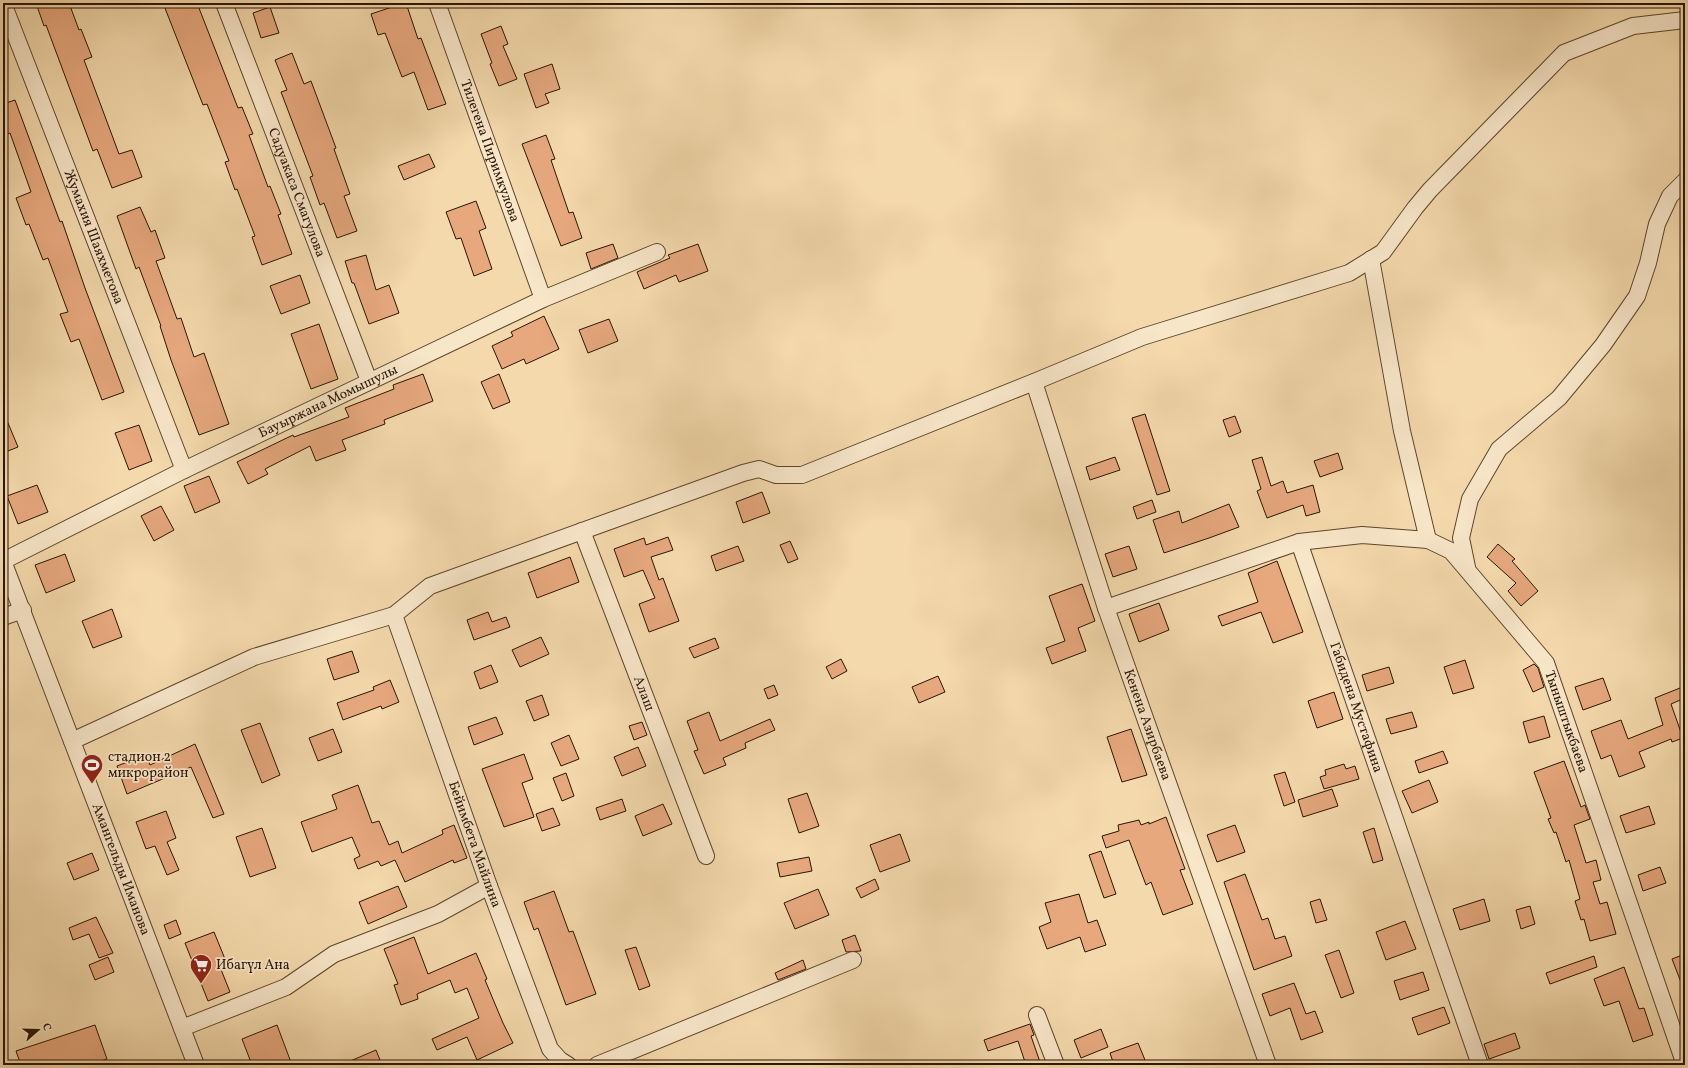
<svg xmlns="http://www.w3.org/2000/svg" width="1688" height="1068" font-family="Vollkorn,serif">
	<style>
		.building { fill: #e7a87e; stroke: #2b1500 }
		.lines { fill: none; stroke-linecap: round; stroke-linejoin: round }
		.minor-casing { stroke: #5d462b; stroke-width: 18 }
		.minor { stroke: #f8e6c9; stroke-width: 16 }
		.labels { text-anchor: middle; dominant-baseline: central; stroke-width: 3.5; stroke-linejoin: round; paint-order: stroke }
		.street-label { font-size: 14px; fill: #2b1500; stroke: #f8e6c9 }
		.poi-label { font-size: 14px; fill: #2b1500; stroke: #f8e6c9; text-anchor: start }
	</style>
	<rect width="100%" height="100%" fill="#f4d9ac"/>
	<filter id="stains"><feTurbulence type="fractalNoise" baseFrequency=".005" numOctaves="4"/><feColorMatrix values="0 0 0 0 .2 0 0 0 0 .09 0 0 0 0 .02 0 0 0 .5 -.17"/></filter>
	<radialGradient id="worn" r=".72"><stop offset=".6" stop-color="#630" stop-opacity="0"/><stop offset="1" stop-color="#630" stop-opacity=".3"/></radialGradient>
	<g class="building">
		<polygon points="46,3 69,3 79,30 81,29 92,57 84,60 119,154 132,150 142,177 112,188 97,149 93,151 46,25 44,26 37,6"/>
		<polygon points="163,3 197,3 238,108 242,107 253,134 249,135 268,187 270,186 281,214 278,215 292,254 262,265 252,237 255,236 237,189 235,190 225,162 229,161 207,104 203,105"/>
		<polygon points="404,3 406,3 418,39 421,38 446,104 428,110 414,72 402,77 385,33 378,35 371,14"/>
		<polygon points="270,7 279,33 261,38 253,13"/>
		<polygon points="501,26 508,44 503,46 517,79 499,86 490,64 492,63 481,34"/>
		<polygon points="292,53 304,84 311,81 336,148 334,149 350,194 344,196 357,231 337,238 324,203 320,205 310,177 313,176 281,92 287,90 275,60"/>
		<polygon points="552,64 560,89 545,94 549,103 536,108 524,74"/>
		<polygon points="15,100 60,222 62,221 85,288 124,392 102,400 79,339 71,342 60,314 68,312 48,258 43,260 29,224 26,225 16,198 31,192 10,133 3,136 3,104"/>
		<polygon points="546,135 555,159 551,160 569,213 573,212 582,238 561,246 522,144"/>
		<polygon points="429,154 435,167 404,180 398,166"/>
		<polygon points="476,201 486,228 479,231 492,269 474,276 461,238 456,239 446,212"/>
		<polygon points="140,207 151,232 155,230 165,258 156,261 177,319 181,318 194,357 204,353 229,424 199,435 171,360 160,326 161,326 139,267 136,269 117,216"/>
		<polygon points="613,244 618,258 591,269 586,253"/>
		<polygon points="698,244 708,271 679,282 676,275 644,289 637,272 670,258 668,255"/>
		<polygon points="366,255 376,290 389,285 399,313 369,324 354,283 352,283 345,261"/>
		<polygon points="300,275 310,303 281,314 270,286"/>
		<polygon points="544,316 559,349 526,364 524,359 502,369 492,346 513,336 511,332"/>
		<polygon points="609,319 618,341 588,353 579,330"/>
		<polygon points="319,324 338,379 311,389 291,334"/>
		<polygon points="423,374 433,401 384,420 385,424 342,440 346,450 316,461 310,446 265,469 268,474 248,484 237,462 293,435 294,437 349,417 345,408 394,389 393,385"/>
		<polygon points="499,374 510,402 493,409 481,382"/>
		<polygon points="3,411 18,447 3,453"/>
		<polygon points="1145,414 1170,491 1157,495 1132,418"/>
		<polygon points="1235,416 1241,432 1229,437 1223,420"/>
		<polygon points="139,425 152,461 129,470 115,433"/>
		<polygon points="1338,453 1343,469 1320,477 1314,461"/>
		<polygon points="1115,457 1120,470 1090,480 1086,467"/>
		<polygon points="1262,457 1271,486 1283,481 1287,493 1313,485 1320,512 1306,516 1303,505 1267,518 1257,491 1261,489 1252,460"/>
		<polygon points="209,476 220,502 195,513 184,486"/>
		<polygon points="37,485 48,512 18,524 7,496"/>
		<polygon points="762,492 770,513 743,523 736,502"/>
		<polygon points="1152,500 1156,512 1137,519 1133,507"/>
		<polygon points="1229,504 1239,527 1209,538 1164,553 1153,520 1179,511 1182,523"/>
		<polygon points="161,506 174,530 154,541 141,516"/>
		<polygon points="668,537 673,550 651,557 659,580 663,578 679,621 649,632 639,604 655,598 643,570 624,577 614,549 644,538 646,545"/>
		<polygon points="790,541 798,559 788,563 780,545"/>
		<polygon points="1498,544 1515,559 1512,561 1538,591 1521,606 1508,591 1516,583 1487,557"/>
		<polygon points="738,546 744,561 716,571 711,556"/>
		<polygon points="1129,546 1137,569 1113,577 1105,554"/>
		<polygon points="65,554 75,581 46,593 35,565"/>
		<polygon points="570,557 579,582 537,598 528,573"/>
		<polygon points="1277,561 1303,632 1273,643 1261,612 1222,626 1218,616 1258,602 1248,573"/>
		<polygon points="1082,584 1095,621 1078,628 1086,651 1052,664 1046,648 1065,641 1049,596"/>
		<polygon points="1159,603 1169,630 1139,642 1129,614"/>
		<polygon points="112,609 122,637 93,648 82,621"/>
		<polygon points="488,612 492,622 506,617 510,627 474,640 467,620"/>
		<polygon points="541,637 549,654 520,667 512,650"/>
		<polygon points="715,638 719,648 694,658 689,648"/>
		<polygon points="352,651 359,672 334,680 327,659"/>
		<polygon points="841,659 847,671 832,679 826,667"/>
		<polygon points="1465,660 1474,688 1453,694 1444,667"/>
		<polygon points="1534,664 1538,668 1544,687 1533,692 1523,670"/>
		<polygon points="491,665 498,682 480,689 474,672"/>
		<polygon points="1389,667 1394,683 1367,691 1362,675"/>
		<polygon points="938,676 945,692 919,703 912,687"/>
		<polygon points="1603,678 1611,700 1583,710 1575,687"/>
		<polygon points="390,680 399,702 382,709 381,706 343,720 337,703 374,690 373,687"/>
		<polygon points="774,685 778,695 768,699 764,689"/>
		<polygon points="1685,686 1685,698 1671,704 1683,738 1672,742 1671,739 1639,752 1645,767 1619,777 1611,755 1601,759 1591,731 1621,720 1628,739 1663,725 1655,698"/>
		<polygon points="1334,692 1343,719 1317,728 1308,701"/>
		<polygon points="542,695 549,715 534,721 526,701"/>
		<polygon points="709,712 720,741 770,719 775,730 745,743 746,748 723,758 726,765 704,774 694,751 698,750 687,721"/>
		<polygon points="1412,712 1417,727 1391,734 1386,719"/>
		<polygon points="1544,716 1550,737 1529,743 1523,722"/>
		<polygon points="496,717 503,734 474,745 468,727"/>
		<polygon points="642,722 647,735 634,740 629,726"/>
		<polygon points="260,723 280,775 262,783 241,730"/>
		<polygon points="333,729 342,752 318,761 309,738"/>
		<polygon points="1131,729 1147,775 1122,782 1107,737"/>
		<polygon points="569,735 579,759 561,766 551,743"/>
		<polygon points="195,744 224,814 213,818 191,767 127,794 117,766 146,755 150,765"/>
		<polygon points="638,747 646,766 622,776 614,757"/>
		<polygon points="1443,751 1448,763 1419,773 1415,761"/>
		<polygon points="524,754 533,779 522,783 534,817 504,827 482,769"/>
		<polygon points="1564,761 1581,807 1585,805 1590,819 1574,825 1586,863 1596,860 1601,880 1593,882 1600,904 1607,902 1616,934 1590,941 1584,919 1581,920 1575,901 1580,899 1569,860 1566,862 1556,832 1554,833 1548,819 1551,818 1534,772"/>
		<polygon points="1344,764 1346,769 1355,766 1359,779 1324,789 1320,777 1326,775 1325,770"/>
		<polygon points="1285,772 1295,802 1284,806 1274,775"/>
		<polygon points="566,773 574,796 562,801 553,778"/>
		<polygon points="1429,780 1438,802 1412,813 1402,791"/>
		<polygon points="358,785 372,823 379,821 389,845 398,841 402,853 443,834 442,830 454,825 467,858 454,863 453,860 405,882 395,860 381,866 378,861 358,869 354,859 360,856 352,837 312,852 301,822 337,809 332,795"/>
		<polygon points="1332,789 1338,806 1303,817 1298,800"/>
		<polygon points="807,793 819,826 799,833 788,799"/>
		<polygon points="622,799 626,811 600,820 596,808"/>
		<polygon points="663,804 672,824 643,836 635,816"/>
		<polygon points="1649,806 1655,824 1626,833 1620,816"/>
		<polygon points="553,808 560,825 542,831 536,814"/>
		<polygon points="166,811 176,838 167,842 179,870 167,875 155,846 146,849 136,822"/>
		<polygon points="1166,817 1185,869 1180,870 1193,904 1163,915 1151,882 1146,885 1129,840 1106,848 1102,836 1119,831 1118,825 1139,820 1141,825 1149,822 1149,824"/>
		<polygon points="1235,825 1245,852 1217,862 1207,835"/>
		<polygon points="262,828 276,868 250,877 236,837"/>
		<polygon points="1374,828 1383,860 1373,863 1363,832"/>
		<polygon points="900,834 910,861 880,872 870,845"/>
		<polygon points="1101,851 1116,894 1104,898 1089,855"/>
		<polygon points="92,853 99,870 74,880 67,863"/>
		<polygon points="809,857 812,871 780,877 777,863"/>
		<polygon points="1660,867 1666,883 1643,891 1638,875"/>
		<polygon points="1245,874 1262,920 1268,918 1275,939 1285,936 1292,956 1254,970 1224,882"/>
		<polygon points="875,879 879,889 861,898 856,888"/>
		<polygon points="398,886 407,907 368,924 359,902"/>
		<polygon points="818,889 829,915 795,929 784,903"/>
		<polygon points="554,891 569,932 573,931 596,994 566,1005 538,928 534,930 524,902"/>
		<polygon points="1079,894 1088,923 1097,920 1106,945 1085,952 1080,937 1047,949 1039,927 1051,922 1045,903"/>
		<polygon points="1320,899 1327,920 1316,923 1310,902"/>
		<polygon points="1484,899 1490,921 1460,930 1453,909"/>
		<polygon points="1530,906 1535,924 1521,929 1516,910"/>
		<polygon points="96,917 113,953 99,958 89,934 73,940 69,928"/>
		<polygon points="176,920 181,934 169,939 164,925"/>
		<polygon points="1405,921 1416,949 1386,960 1376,932"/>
		<polygon points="214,932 225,959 218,962 230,992 208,1001 185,943"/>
		<polygon points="855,935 861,951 846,952 842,940"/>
		<polygon points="414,937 428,974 476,953 487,979 485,980 503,1023 513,1043 477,1060 467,1037 437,1050 432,1039 479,1018 467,988 455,993 450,980 417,994 418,999 401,1005 394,985 398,984 384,949"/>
		<polygon points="636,947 650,986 639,990 625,950"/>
		<polygon points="1339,950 1354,993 1341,998 1325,955"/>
		<polygon points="1685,954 1685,990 1684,990 1672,959"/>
		<polygon points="1594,956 1597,967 1550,984 1546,973"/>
		<polygon points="108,957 114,972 95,980 89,965"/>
		<polygon points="803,960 806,969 778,980 775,973"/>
		<polygon points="1624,967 1639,1009 1644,1008 1653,1035 1633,1042 1619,1001 1604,1006 1594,979"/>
		<polygon points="1423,972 1429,990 1400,1000 1394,981"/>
		<polygon points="1294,983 1306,1014 1315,1011 1323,1032 1301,1040 1290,1008 1270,1016 1262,994"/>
		<polygon points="1444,1007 1450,1023 1418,1035 1412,1018"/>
		<polygon points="1030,1024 1034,1035 1031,1036 1041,1065 1026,1065 1018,1041 988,1051 984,1040"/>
		<polygon points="95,1025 107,1059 89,1065 21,1065 16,1051"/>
		<polygon points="277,1025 292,1065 252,1065 242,1039"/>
		<polygon points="1101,1029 1108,1047 1081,1058 1074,1040"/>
		<polygon points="1515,1033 1520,1048 1489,1059 1484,1044"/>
		<polygon points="1138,1043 1145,1060 1132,1065 1114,1065 1110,1053"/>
		<polygon points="376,1050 382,1065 341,1065"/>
	</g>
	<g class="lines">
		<g class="minor-casing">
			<g id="minor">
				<path id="s1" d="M3 3 184 470"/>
				<path id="s2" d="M224 3 369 381"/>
				<path id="s3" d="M437 3 543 299"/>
				<polyline points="1371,259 1402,431 1428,540"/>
				<path id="s4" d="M1034 382 1106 608 1268 1065"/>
				<path id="s5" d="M582 531 706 856"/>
				<path id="s6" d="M1299 542 1362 535 1428 540 1451 551 1546 663 1685 1065"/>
				<path id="s7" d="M3 561 184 470 543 299 657 252"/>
				<path id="s8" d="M3 561 196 1065"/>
				<polyline points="1467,567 1461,538 1470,499 1499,449 1559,398 1603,345 1637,296 1648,263 1657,224 1670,196 1685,181"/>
				<path id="s9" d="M1106 608 1299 542 1480 1065"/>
				<path id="s10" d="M394 615 489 886 550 1049 560 1060 568 1065"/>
				<polyline points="3,617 23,610"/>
				<polyline points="72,741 254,657 394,615 430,586 743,473 759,469 776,475 802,475 1034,382 1142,337 1349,273 1383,252 1415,208 1430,190 1564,53 1633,26 1685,20"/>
				<polyline points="1037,1015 1056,1065"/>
				<polyline points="182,1028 286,987 334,954 438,914 489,886"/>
				<polyline points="597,1065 853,960"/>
			</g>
		</g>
		<use href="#minor" class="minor"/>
	</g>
	<defs>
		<g id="stadium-pin" transform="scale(1.15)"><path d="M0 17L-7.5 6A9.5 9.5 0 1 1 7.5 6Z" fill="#8f2418" stroke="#f8e6c9"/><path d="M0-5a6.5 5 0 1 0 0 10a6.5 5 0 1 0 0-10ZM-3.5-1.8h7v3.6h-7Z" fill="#fff"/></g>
		<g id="supermarket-pin" transform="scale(1.15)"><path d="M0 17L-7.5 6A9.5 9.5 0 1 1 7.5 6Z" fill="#8f2418" stroke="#f8e6c9"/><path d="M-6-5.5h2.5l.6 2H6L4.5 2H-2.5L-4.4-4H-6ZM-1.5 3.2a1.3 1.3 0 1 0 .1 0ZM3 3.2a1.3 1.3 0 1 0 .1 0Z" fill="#fff"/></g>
	</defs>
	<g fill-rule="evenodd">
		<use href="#stadium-pin" x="92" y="765"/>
		<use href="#supermarket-pin" x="201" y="965"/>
	</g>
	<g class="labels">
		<g class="street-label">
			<text stroke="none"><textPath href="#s3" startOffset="157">Тилегена Пиримкулова</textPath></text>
			<text stroke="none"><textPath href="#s2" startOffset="203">Садуакаса Смагулова</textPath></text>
			<text stroke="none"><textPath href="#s1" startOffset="251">Жумахия Шаяхметова</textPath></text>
			<text stroke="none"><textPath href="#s7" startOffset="362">Бауыржана Момышулы</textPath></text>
			<text stroke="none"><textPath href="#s5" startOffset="174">Алаш</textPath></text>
			<text stroke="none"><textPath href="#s9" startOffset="379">Габидена Мустафина</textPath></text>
			<text stroke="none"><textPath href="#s6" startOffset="364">Тыныштыкбаева</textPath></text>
			<text stroke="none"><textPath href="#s4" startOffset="361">Кенена Азирбаева</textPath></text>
			<text stroke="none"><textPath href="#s10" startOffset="243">Бейимбета Майлина</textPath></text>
			<text stroke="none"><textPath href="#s8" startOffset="330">Амангельды Иманова</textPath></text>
		</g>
		<g class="poi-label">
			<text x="108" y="757">стадион 2<tspan x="108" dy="16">микрорайон</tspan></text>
			<text x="216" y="965">Ибагүл Ана</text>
		</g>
	</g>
	<rect width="1688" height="1068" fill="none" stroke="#f4d9ac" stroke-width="16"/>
	<rect x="4" y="4" width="1680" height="1060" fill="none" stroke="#2b1500" stroke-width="2"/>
	<rect x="8" y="8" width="1672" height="1052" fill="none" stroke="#2b1500"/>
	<g transform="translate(38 1030) rotate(70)" stroke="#f8e6c9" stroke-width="3" paint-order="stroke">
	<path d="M0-3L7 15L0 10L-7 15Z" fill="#2b1500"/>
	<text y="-6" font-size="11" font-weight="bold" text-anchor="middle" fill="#2b1500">С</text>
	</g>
	<rect width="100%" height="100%" filter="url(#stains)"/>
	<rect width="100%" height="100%" fill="url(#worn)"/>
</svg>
